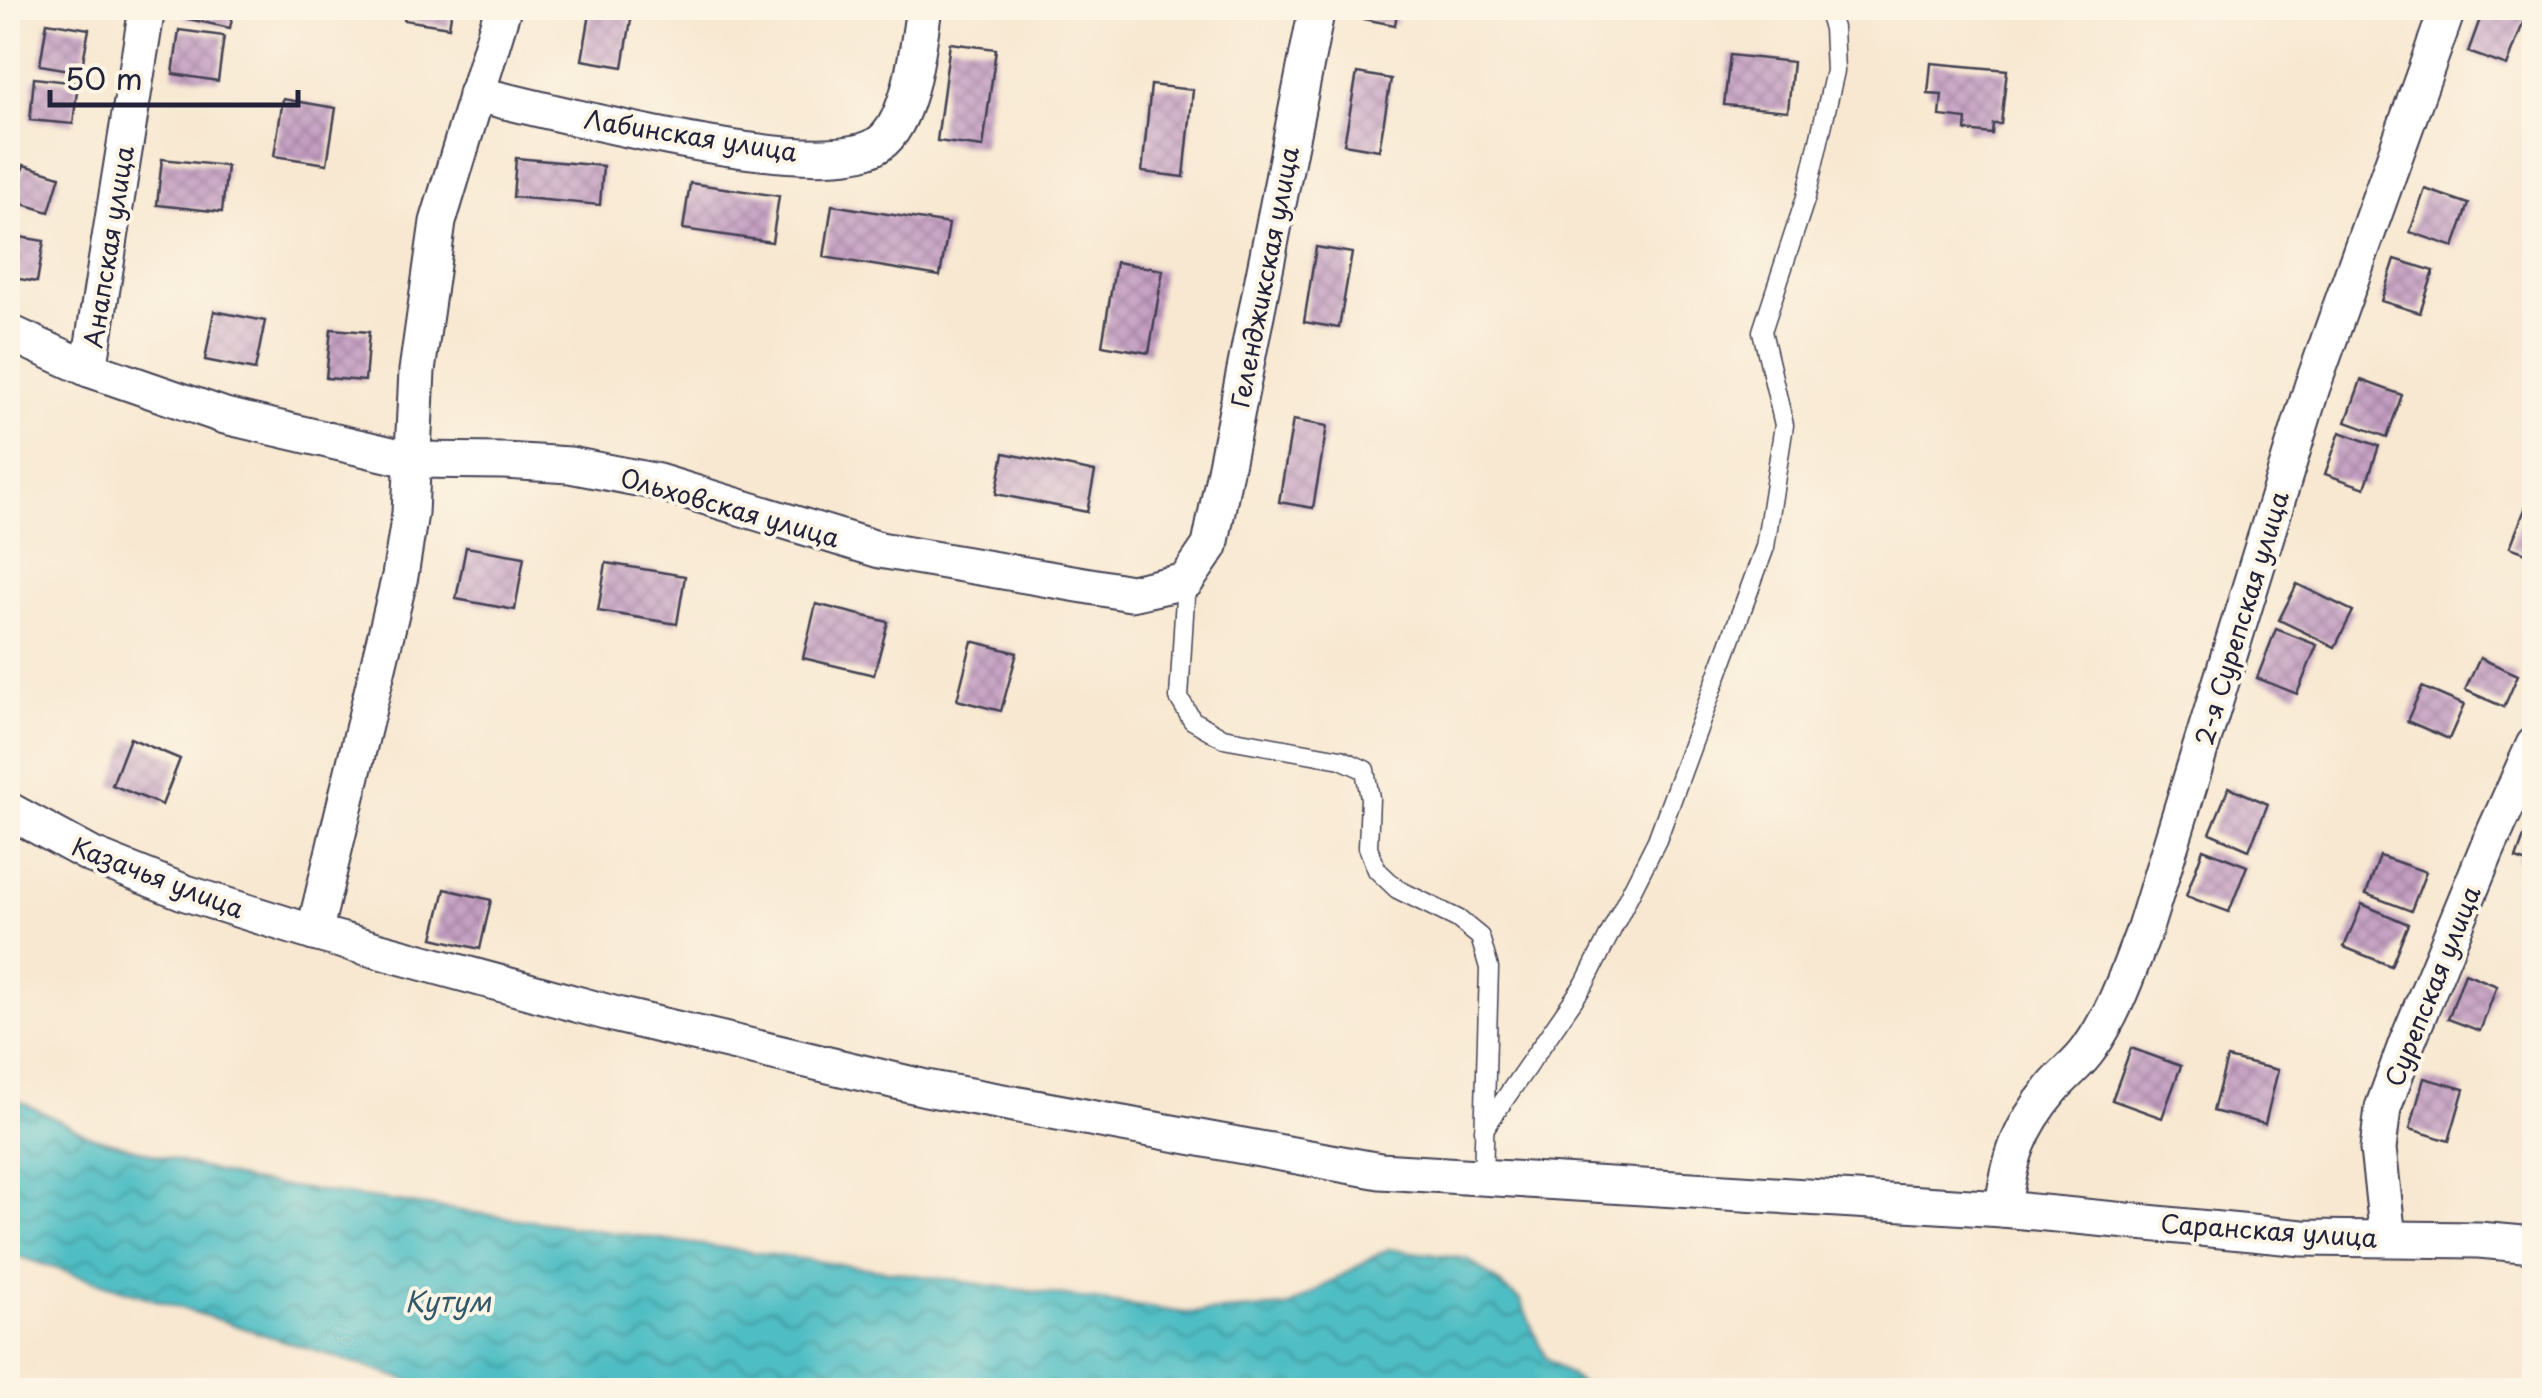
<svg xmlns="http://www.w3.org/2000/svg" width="2542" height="1398" font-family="'Playpen Sans',sans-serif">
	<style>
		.water { fill: url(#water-waves); stroke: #387080; stroke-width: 2.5 }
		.building { fill: url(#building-cross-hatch) }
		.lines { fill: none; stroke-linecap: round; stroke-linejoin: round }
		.lane-casing { stroke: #424052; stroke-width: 21 }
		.street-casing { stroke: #424052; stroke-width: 39 }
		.lane { stroke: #fff; stroke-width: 18 }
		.street { stroke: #fff; stroke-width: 35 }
		.labels { text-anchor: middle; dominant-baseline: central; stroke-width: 8; stroke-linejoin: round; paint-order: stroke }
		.street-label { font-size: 25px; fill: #22223b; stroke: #fcf5e5 }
		.water-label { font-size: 28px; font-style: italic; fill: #32596b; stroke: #fcf5e5 }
	</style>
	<defs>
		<pattern id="water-waves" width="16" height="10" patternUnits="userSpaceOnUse" patternTransform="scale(2.5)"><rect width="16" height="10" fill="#4fbec4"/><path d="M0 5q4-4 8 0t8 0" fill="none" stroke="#419aa0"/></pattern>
		<pattern id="building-cross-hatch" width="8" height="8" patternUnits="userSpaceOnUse" patternTransform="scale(2.5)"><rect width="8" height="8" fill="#c59fc3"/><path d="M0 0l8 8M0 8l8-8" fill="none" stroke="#a081a0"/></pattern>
	</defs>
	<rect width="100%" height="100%" fill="#fcf5e5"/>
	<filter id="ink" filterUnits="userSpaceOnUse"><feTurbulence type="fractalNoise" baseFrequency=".01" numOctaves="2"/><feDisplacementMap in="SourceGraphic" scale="20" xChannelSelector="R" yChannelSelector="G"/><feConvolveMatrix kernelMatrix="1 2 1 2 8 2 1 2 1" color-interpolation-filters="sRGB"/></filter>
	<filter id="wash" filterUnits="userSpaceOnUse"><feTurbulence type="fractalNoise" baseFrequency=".0048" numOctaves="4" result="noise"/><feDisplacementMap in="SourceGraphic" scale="40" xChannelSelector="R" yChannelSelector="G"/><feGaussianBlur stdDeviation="2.25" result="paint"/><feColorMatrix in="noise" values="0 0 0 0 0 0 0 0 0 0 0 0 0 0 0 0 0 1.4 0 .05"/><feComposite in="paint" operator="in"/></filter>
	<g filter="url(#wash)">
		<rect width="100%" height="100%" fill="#f8e8d1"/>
		<polygon class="water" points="8,1095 90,1136 248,1181 1186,1313 1288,1307 1387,1249 1468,1259 1520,1300 1545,1357 1590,1390 439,1390 8,1253"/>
		<g id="blocks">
			<g class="building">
				<polygon points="186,8 234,8 230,28 184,18"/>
				<polygon points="406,8 452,8 449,27 404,20"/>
				<polygon points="591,8 633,8 623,67 582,60"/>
				<polygon points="1365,8 1398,8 1395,25 1363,19"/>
				<polygon points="2484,8 2505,8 2526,15 2507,66 2468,52"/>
				<polygon points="47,22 89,29 81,72 40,65"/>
				<polygon points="179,30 224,36 218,81 173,74"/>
				<polygon points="950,43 996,49 983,147 937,141"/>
				<polygon points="1730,55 1793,62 1788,111 1724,105"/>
				<polygon points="1931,63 2007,70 2001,124 1993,124 1992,134 1966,131 1967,119 1940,116 1942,95 1928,94"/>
				<polygon points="1357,73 1391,79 1379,150 1344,144"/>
				<polygon points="34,78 78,83 73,124 30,120"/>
				<polygon points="1151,85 1193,90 1184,177 1142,172"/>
				<polygon points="283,99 336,108 327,164 274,156"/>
				<polygon points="516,158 603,166 600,205 513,197"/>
				<polygon points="162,159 227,166 222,212 157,205"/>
				<polygon points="24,165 60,176 49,212 13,201"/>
				<polygon points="690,183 779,196 772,242 683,229"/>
				<polygon points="2425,189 2469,204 2454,247 2410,232"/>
				<polygon points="832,205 949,224 940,276 824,257"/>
				<polygon points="8,235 44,241 37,282 8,277"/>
				<polygon points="1316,247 1352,253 1339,328 1304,322"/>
				<polygon points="2395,259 2434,271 2420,313 2381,301"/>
				<polygon points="1116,262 1163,270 1149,353 1102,345"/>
				<polygon points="214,311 265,321 255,370 205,360"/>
				<polygon points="331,329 369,332 365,381 326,378"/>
				<polygon points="2361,380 2402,395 2387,437 2346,422"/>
				<polygon points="1293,420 1327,426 1313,508 1279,502"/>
				<polygon points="2340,432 2379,446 2365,488 2325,474"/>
				<polygon points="1004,453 1095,472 1087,512 996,494"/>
				<polygon points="2529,499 2534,501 2534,556 2510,547"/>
				<polygon points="466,547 524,557 515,610 456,599"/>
				<polygon points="606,563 685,576 677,624 598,611"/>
				<polygon points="2297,584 2353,611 2335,647 2279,620"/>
				<polygon points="816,604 888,622 874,675 803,658"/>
				<polygon points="2276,629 2317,645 2297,694 2257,678"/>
				<polygon points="972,641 1017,653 1001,711 957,700"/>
				<polygon points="2480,658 2518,675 2504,707 2465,690"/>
				<polygon points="2422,687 2464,705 2449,739 2407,721"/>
				<polygon points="130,738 180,759 162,805 112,785"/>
				<polygon points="2229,787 2268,804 2249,850 2210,833"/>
				<polygon points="2532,815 2534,816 2534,865 2516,859"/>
				<polygon points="2203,849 2247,866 2229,912 2186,896"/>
				<polygon points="2380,856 2426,872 2411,911 2366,894"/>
				<polygon points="445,889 491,900 480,949 433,938"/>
				<polygon points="2362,904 2408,924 2391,966 2344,947"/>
				<polygon points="2465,973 2497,986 2480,1031 2448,1019"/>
				<polygon points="2131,1048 2181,1066 2162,1118 2112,1100"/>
				<polygon points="2227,1058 2278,1070 2265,1124 2213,1111"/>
				<polygon points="2424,1078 2464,1089 2449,1141 2410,1129"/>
			</g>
		</g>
	</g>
	<g filter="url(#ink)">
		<use href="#blocks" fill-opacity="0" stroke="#424052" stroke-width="2.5"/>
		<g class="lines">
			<g class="lane-casing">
				<g id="lane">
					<polyline points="1186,581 1179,698 1192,720 1223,738 1341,759 1365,770 1370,798 1368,847 1377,870 1397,889 1458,919 1480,937 1489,968 1483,1178"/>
					<polyline points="1484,1129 1585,983 1657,840 1765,547 1784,425 1762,331 1806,197 1835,71 1833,28 1826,8"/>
				</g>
			</g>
			<g class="street-casing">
				<g id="street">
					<path d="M476 94C555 112 807 180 874 147 911 129 918 44 924 8"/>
					<polyline points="8,332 89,369 225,416 413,460 504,461 570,465 658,482 880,550 1131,593 1186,581 1210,546 1317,8"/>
					<polyline points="89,369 147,8"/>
					<polyline points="8,810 91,855 186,893 314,933 617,1015 926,1088 1380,1171 2003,1209 2303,1238 2479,1240 2534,1245"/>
					<polyline points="314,933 400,576 410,513 417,371 438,222 503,8"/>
					<path d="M2003 1209C2009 1159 2019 1128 2052 1089 2063 1075 2079 1064 2089 1049 2115 1013 2129 969 2145 928L2312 387 2448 8"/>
					<polyline points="2388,1238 2378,1149 2383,1108 2406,1045 2487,849 2534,745"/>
				</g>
			</g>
			<use href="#lane" class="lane"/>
			<use href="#street" class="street"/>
		</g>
	</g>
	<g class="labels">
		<g class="street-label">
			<text transform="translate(691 135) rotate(9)">Лабинская улица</text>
			<text transform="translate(108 247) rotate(-81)">Анапская улица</text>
			<text transform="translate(1264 277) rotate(-79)">Геленджикская улица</text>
			<text transform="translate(730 507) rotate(16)">Ольховская улица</text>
			<text transform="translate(2241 618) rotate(-73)">2-я Сурепская улица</text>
			<text transform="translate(158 877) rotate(21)">Казачья улица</text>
			<text transform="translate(2432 986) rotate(-68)">Сурепская улица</text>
			<text transform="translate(2269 1230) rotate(4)">Саранская улица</text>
		</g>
		<g class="water-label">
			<text x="448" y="1300">Кутум</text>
		</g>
	</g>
	<rect width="2542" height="1398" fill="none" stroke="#fcf5e5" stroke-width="40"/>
	<path d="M50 90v15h248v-15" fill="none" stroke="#22223b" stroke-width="5"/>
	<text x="65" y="90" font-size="30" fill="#22223b" stroke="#fcf5e5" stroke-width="8" paint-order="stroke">50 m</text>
</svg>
